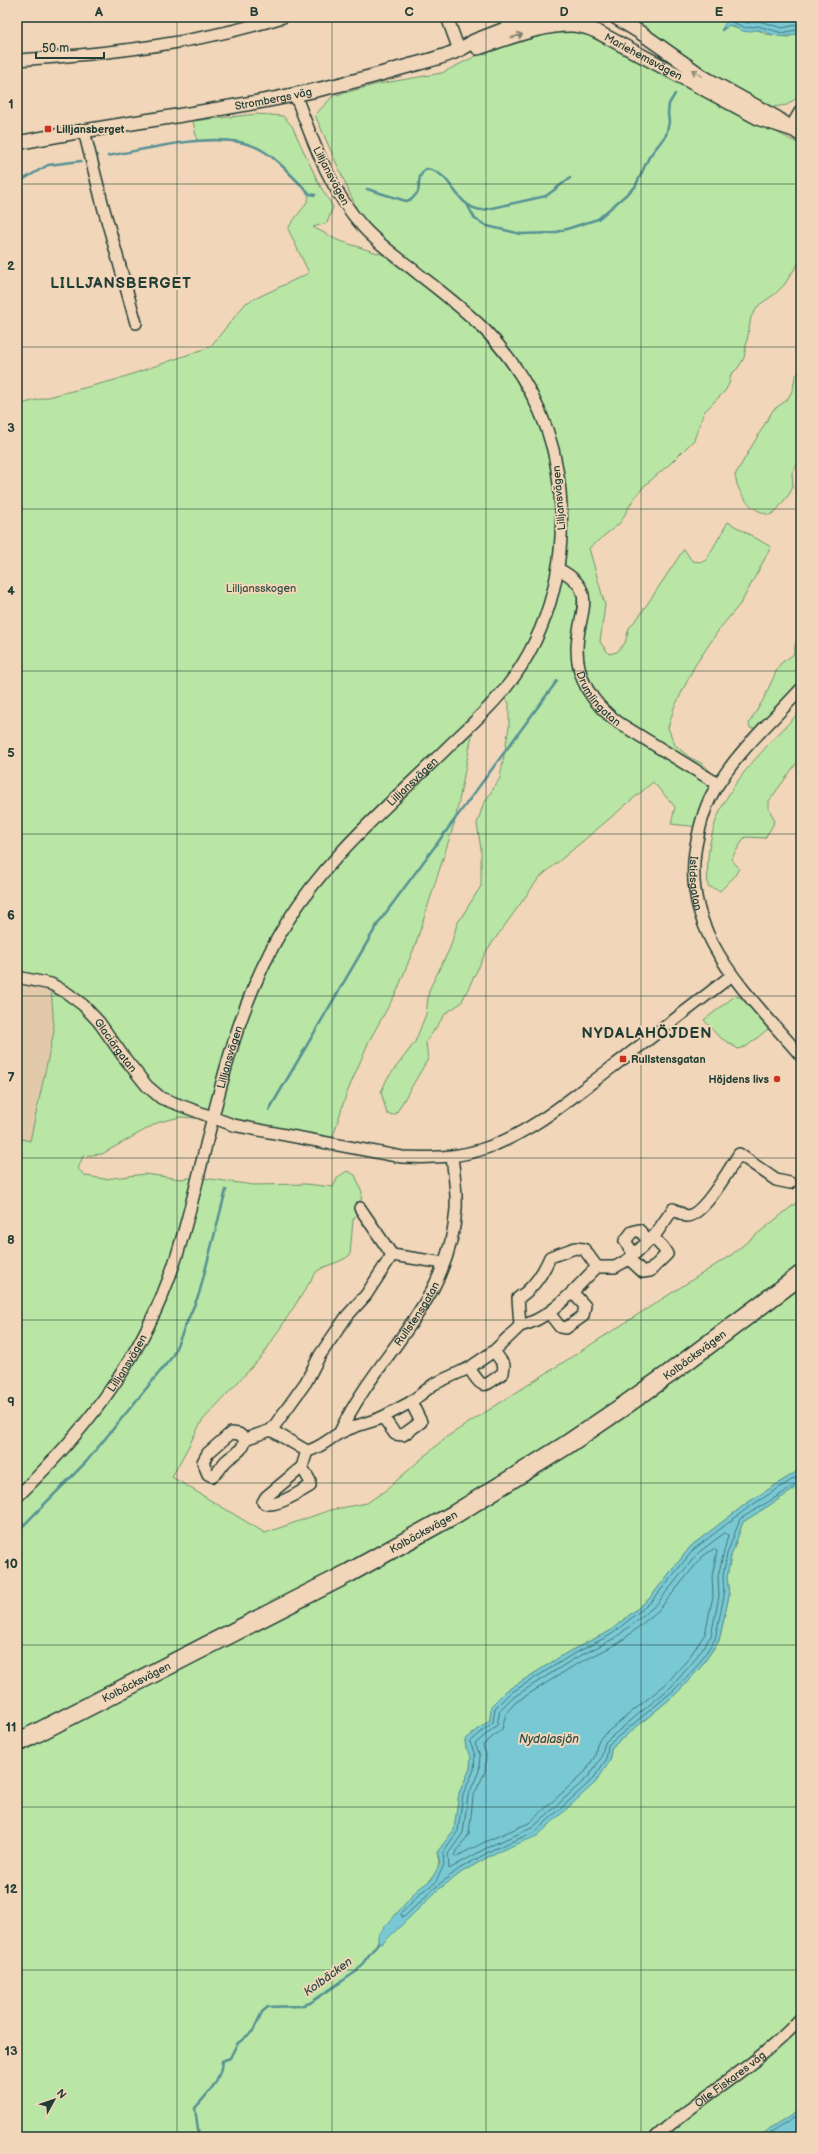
<svg xmlns="http://www.w3.org/2000/svg" width="818" height="2154" font-family="'Balsamiq Sans',sans-serif">
	<style>
		.built { fill: #e1c9aa }
		.green { fill: #b9e6a4; stroke: #6c926c }
		.water { fill: #79c9d4; stroke: #559194 }
		.lines { fill: none; stroke-linecap: round; stroke-linejoin: round }
		.shore { stroke: #437574; stroke-width: 1 }
		.stream { stroke: #559194; stroke-width: 2.5 }
		.minor-casing { stroke: #1f3d34; stroke-width: 14 }
		.tertiary-casing { stroke: #1f3d34; stroke-width: 16 }
		.trunk-casing { stroke: #1f3d34; stroke-width: 21 }
		.minor { stroke: #f2d6b9; stroke-width: 11 }
		.tertiary { stroke: #f2d6b9; stroke-width: 13 }
		.trunk { stroke: #f2d6b9; stroke-width: 18 }
		.oneway { stroke: #7e8270 }
		.grid { fill: none; stroke: #1f3d34; stroke-width: 1; stroke-opacity: 0.55 }
		.poi-dot { fill: #c8321e; stroke: #f2d6b9; stroke-width: 1.5 }
		.labels { text-anchor: middle; dominant-baseline: central; stroke-width: 4; stroke-linejoin: round; paint-order: stroke }
		.street-label { font-size: 11px; fill: #1f3d34; stroke: #f2d6b9 }
		.poi-label { font-size: 11px; font-weight: bold; fill: #1f3d34; stroke: #f2d6b9; text-anchor: start }
		.park-label { font-size: 11px; fill: #2e4e3f; stroke: #f2d6b9 }
		.water-label { font-size: 12px; font-style: italic; fill: #284b44; stroke: #f2d6b9 }
		.district-label { font-size: 15px; font-weight: bold; letter-spacing: 1px; fill: #1f3d34; stroke: #f2d6b9 }
		.neatline { fill: none; stroke: #1f3d34; stroke-width: 1.5 }
		.grid-label { font-size: 13px; text-anchor: middle; font-weight: bold; fill: #1f3d34 }
	</style>
	<rect width="100%" height="100%" fill="#f2d6b9"/>
	<filter id="ink" filterUnits="userSpaceOnUse"><feTurbulence type="fractalNoise" baseFrequency=".025" numOctaves="2"/><feDisplacementMap in="SourceGraphic" scale="8" xChannelSelector="R" yChannelSelector="G"/><feConvolveMatrix kernelMatrix="1 2 1 2 8 2 1 2 1" color-interpolation-filters="sRGB"/></filter>
	<g filter="url(#ink)">
		<polygon class="built" points="17,977 51,984 54,1031 30,1141 17,1138"/>
		<g class="green">
			<polygon points="627,17 729,17 726,20 729,25 738,29 758,30 765,34 788,37 801,32 801,95 787,105 773,107 708,72"/>
			<path d="M580 31 591 34 801 145V259L784 285 775 294 759 305 751 317 744 358 738 368 731 374 729 384 725 391 704 412 694 440 671 463 645 485 633 500 620 523 589 548 605 605 600 642 609 654 617 652 625 643 629 628 640 615 684 549 692 561 702 562 706 560 728 522 771 547 741 603 720 628 694 667 674 708 668 728 675 745 689 757 703 764 719 781 700 827 671 824 675 807 653 782 539 878 487 950 461 1003 446 1013 426 1042 428 1059 395 1115 387 1114 381 1092 387 1079 415 1042 426 1014 429 990 450 948 457 924 481 886V849L477 824 483 805 500 778 509 727V703L502 693 475 720 455 821 416 943 397 991 369 1041 346 1095 331 1143 211 1119 181 1117 159 1122 102 1154 83 1156 78 1169 86 1176 105 1179 145 1174 181 1179 197 1177 253 1185 305 1184 333 1187 338 1177 347 1171 355 1175 362 1192 360 1208 353 1220 350 1255C340 1263 328 1264 317 1271L263 1355 202 1421 172 1477 265 1533 330 1510 367 1503 386 1490 445 1438 731 1255 801 1199V1469L747 1503 691 1546 649 1599 610 1631 568 1652 506 1691 491 1706 490 1720 465 1740 466 1748 471 1756 470 1769 459 1793 454 1830 438 1851C441 1871 434 1879 417 1890L439 1889 462 1872 495 1853 610 1761 611 1748 677 1693 700 1668 719 1641 729 1596 727 1577 731 1556 743 1522 801 1485V2109L758 2137H17V1138L30 1141 54 1031 51 984 17 977V405L115 380 210 347 246 303 309 273 288 229C294 217 304 210 309 197 304 187 296 182 289 174 259 141 239 140 197 141L193 121 257 114 283 116 292 126 319 184 333 207 327 223 313 227 337 240 402 261 367 232 315 115 333 96 378 84 442 73 478 55 545 34Z"/>
			<path d="M801 369V458L792 473 793 486 790 493 776 511 770 515C749 510 738 494 735 475L773 410 787 400 793 389 795 377Z"/>
			<polygon points="801,633 801,689 764,729 750,728 749,723 763,700 776,672 781,663 793,655 796,642"/>
			<path d="M801 710V757L769 801V809L774 819 773 825 765 838 745 837 731 859 739 868 734 877 720 891 708 886C702 802 750 766 801 710Z"/>
			<polygon points="735,996 743,998 768,1025 768,1029 747,1046 738,1049 718,1036 704,1020"/>
		</g>
		<g class="water">
			<path d="M729 17H801V32C781 40 778 36 759 30 754 29 749 33 743 31 738 30 735 26 729 25L725 29 723 27Z"/>
			<polygon points="801,1469 801,1485 743,1522 731,1556 727,1577 729,1596 719,1640 700,1668 677,1693 611,1748 610,1761 596,1782 537,1836 495,1853 462,1872 439,1889 382,1944 378,1943 378,1935 417,1890 431,1880 440,1864 438,1851 454,1830 459,1793 470,1769 471,1756 466,1748 465,1740 490,1720 491,1706 506,1691 568,1652 610,1631 649,1599 691,1546 747,1503"/>
			<polygon points="801,2109 801,2137 758,2137"/>
		</g>
		<g class="lines">
			<g class="shore">
				<polyline points="732,17 732,22 746,28 758,26 782,33 801,29"/>
				<polyline points="737,17 746,23 759,21 782,28 801,24"/>
				<polyline points="801,1474 749,1507 694,1549 652,1601 612,1634 570,1656 509,1694 495,1708 493,1722 470,1742 475,1755 474,1770 463,1794 458,1831 443,1852 444,1865 435,1883 420,1893 401,1914 402,1917 404,1917 437,1886 459,1869 494,1849 535,1832 593,1779 606,1760 608,1745 674,1690 697,1666 715,1639 724,1596 723,1576 727,1554 740,1519 801,1482"/>
				<polygon points="725,1533 728,1535 718,1576 719,1596 711,1636 693,1662 671,1687 605,1742 601,1758 589,1776 532,1828 492,1845 449,1869 448,1854 463,1833 468,1796 479,1771 480,1755 475,1744 497,1725 500,1710 512,1698 572,1660 615,1638 656,1605 698,1553"/>
				<polygon points="714,1549 717,1551 712,1577 713,1596 705,1634 688,1659 667,1683 600,1738 597,1744 595,1756 585,1772 529,1823 489,1840 455,1857 454,1855 469,1834 473,1797 485,1772 486,1755 483,1745 502,1729 506,1713 516,1702 575,1665 619,1643 659,1610 702,1557"/>
				<polyline points="765,2137 801,2113"/>
			</g>
			<g class="stream">
				<polyline points="722,30 724,28"/>
				<path d="M108 156C149 149 221 129 258 148 278 158 294 179 310 194L315 195"/>
				<polyline points="17,183 48,165 81,161"/>
				<path d="M367 189 406 201 412 199 418 192C420 182 417 176 426 169 453 171 455 209 483 210L546 196 570 178"/>
				<polyline points="468,206 475,219 487,226 521,234 554,233 598,219 635,187 649,157 666,135 669,122 668,113 669,104 675,94"/>
				<polyline points="269,1110 379,922 557,681"/>
				<polyline points="17,1532 86,1462 172,1357 199,1294 226,1190"/>
				<path d="M199 2137 195 2108C207 2095 221 2080 222 2061L230 2058 237 2044 253 2031 262 2012 268 2007 300 2006 310 2003 357 1971 378 1943"/>
			</g>
			<g class="minor-casing">
				<g id="minor">
					<polyline points="447,17 459,50"/>
					<path d="M17 60C107 54 196 44 283 17"/>
					<polyline points="84,131 103,206 136,323"/>
					<path id="s1" d="M558 569C601 590 577 614 577 649 577 681 594 705 619 723L718 784"/>
					<path id="s2" d="M801 689C774 719 743 746 721 780 709 796 702 816 698 836 675 929 746 992 801 1056"/>
					<path id="s3" d="M17 977 51 984 67 993 83 1005 99 1022 123 1056 147 1086 161 1098 233 1125 402 1157C431 1158 458 1158 486 1148 533 1132 572 1097 611 1068 651 1037 692 1007 732 975"/>
					<polyline points="633,1253 625,1241 632,1232 639,1230 648,1240"/>
					<polyline points="392,1255 444,1263"/>
					<polyline points="629,1259 643,1272 650,1271 667,1254 664,1249 653,1237"/>
					<path d="M597 1267H615L629 1259 655 1235 673 1209 686 1216C703 1217 730 1168 739 1154L776 1180 790 1183"/>
					<polyline points="549,1313 560,1327 566,1328 583,1316 585,1306 573,1293"/>
					<polyline points="469,1368 494,1351"/>
					<polyline points="383,1417 411,1402"/>
					<path d="M271 1430 307 1451C321 1448 329 1438 342 1432 355 1425 369 1423 383 1417L395 1434 403 1435 421 1422 411 1402 434 1384 469 1368C484 1390 482 1388 503 1373L504 1365 494 1351 520 1326 518 1298C533 1289 543 1273 550 1257L575 1248 584 1249 597 1267C574 1289 553 1318 520 1326"/>
					<path id="s4" d="M340 1432C377 1353 450 1303 456 1209 457 1192 454 1174 452 1157"/>
					<path d="M245 1439 239 1434 231 1433 208 1453 203 1462 208 1474 212 1476C219 1473 221 1466 226 1461 233 1454 244 1451 245 1439L271 1430 275 1425 306 1382 320 1355 347 1316 366 1295 392 1255 360 1208"/>
					<path d="M302 1467 310 1481V1486C300 1492 273 1510 263 1502L266 1497 302 1467 307 1451"/>
					<path id="s5" d="M17 1497C90 1426 146 1353 177 1255 212 1142 223 1025 287 922 330 853 394 801 451 744 473 723 496 702 514 677 557 616 569 541 557 469 549 418 521 367 485 330 465 310 443 293 421 276 402 260 380 246 363 227 329 189 313 141 295 94"/>
					<path id="s6" d="M656 2137C703 2094 759 2065 801 2018"/>
				</g>
			</g>
			<g class="tertiary-casing">
				<g id="tertiary">
					<polyline points="615,17 641,33 705,78 777,118 801,135"/>
					<path id="s7" d="M478 48C506 39 543 24 572 25 584 25 597 31 607 37L760 119 791 129"/>
					<polyline points="791,129 801,112"/>
					<path id="s8" d="M17 143C145 118 276 106 401 68 425 61 454 56 474 41L536 17"/>
				</g>
			</g>
			<g class="trunk-casing">
				<g id="trunk">
					<path id="s9" d="M17 1743 349 1573 455 1514 565 1446 621 1408 669 1374 801 1275"/>
				</g>
			</g>
			<use href="#minor" class="minor"/>
			<use href="#tertiary" class="tertiary"/>
			<use href="#trunk" class="trunk"/>
		</g>
		<defs><path id="oneway-shaft" d="M-6 0H5M1.5-3L5.5 0L1.5 3" fill="none" stroke-width="1.6" stroke-linecap="round" stroke-linejoin="round"/></defs>
		<g class="oneway">
			<use href="#oneway-shaft" transform="translate(517 36) rotate(-16)"/>
			<use href="#oneway-shaft" transform="translate(697 73) rotate(-146)"/>
		</g>
	</g>
	<path class="grid" d="M177 17V2137M332 17V2137M486 17V2137M641 17V2137M17 184H801M17 347H801M17 509H801M17 671H801M17 834H801M17 996H801M17 1158H801M17 1320H801M17 1483H801M17 1645H801M17 1807H801M17 1970H801"/>
	<g class="poi-dot">
		<rect x="44" y="125" width="8" height="8" rx="2"/>
		<rect x="619" y="1055" width="8" height="8" rx="2"/>
		<circle cx="777" cy="1079" r="4"/>
	</g>
	<g class="labels">
		<g class="street-label">
			<text stroke="none"><textPath href="#s7" startOffset="176">Mariehemsvägen</textPath></text>
			<text stroke="none"><textPath href="#s8" startOffset="260">Strombergs väg</textPath></text>
			<text transform="translate(331 176) rotate(62)">Lilljansvägen</text>
			<text transform="translate(559 498) rotate(-95)">Lilljansvägen</text>
			<text stroke="none"><textPath href="#s1" startOffset="148">Drumlingatan</textPath></text>
			<text stroke="none"><textPath href="#s5" startOffset="834">Lilljansvägen</textPath></text>
			<text stroke="none"><textPath href="#s2" startOffset="230">Istidsgatan</textPath></text>
			<text stroke="none"><textPath href="#s3" startOffset="125">Glaciärgatan</textPath></text>
			<text stroke="none"><textPath href="#s5" startOffset="498">Lilljansvägen</textPath></text>
			<text stroke="none"><textPath href="#s4" startOffset="141">Rullstensgatan</textPath></text>
			<text stroke="none"><textPath href="#s9" startOffset="782">Kolbäcksvägen</textPath></text>
			<text stroke="none"><textPath href="#s5" startOffset="174">Lilljansvägen</textPath></text>
			<text stroke="none"><textPath href="#s9" startOffset="458">Kolbäcksvägen</textPath></text>
			<text stroke="none"><textPath href="#s9" startOffset="134">Kolbäcksvägen</textPath></text>
			<text stroke="none"><textPath href="#s6" startOffset="94">Olle Fiskares väg</textPath></text>
		</g>
		<g class="poi-label">
			<text x="56" y="129">Lilljansberget</text>
			<text x="631" y="1059">Rullstensgatan</text>
			<text x="769" y="1079" text-anchor="end">Höjdens livs</text>
		</g>
		<g class="park-label">
			<text x="261" y="588">Lilljansskogen</text>
		</g>
		<g class="water-label">
			<text x="549" y="1739">Nydalasjön</text>
			<text transform="translate(328 1977) rotate(-36)">Kolbäcken</text>
		</g>
		<g class="district-label">
			<text x="121" y="283">LILLJANSBERGET</text>
			<text x="647" y="1033">NYDALAHÖJDEN</text>
		</g>
	</g>
	<rect width="818" height="2154" fill="none" stroke="#f2d6b9" stroke-width="44"/>
	<g transform="translate(54 2100) rotate(50)" stroke="#f2d6b9" stroke-width="3" paint-order="stroke">
	<path d="M0-3L7 15L0 10L-7 15Z" fill="#1f3d34"/>
	<text y="-6" font-size="11" font-weight="bold" text-anchor="middle" fill="#1f3d34">N</text>
	</g>
	<path d="M36 52v6h68v-6" fill="none" stroke="#1f3d34" stroke-width="2"/>
	<text x="42" y="52" font-size="12" fill="#1f3d34" stroke="#f2d6b9" stroke-width="3" paint-order="stroke">50 m</text>
	<rect x="22" y="22" width="774" height="2110" class="neatline"/>
	<g class="grid-label">
		<text x="99" y="16">A</text>
		<text x="254" y="16">B</text>
		<text x="409" y="16">C</text>
		<text x="564" y="16">D</text>
		<text x="719" y="16">E</text>
		<text x="11" y="108">1</text>
		<text x="11" y="270">2</text>
		<text x="11" y="432">3</text>
		<text x="11" y="595">4</text>
		<text x="11" y="757">5</text>
		<text x="11" y="919">6</text>
		<text x="11" y="1082">7</text>
		<text x="11" y="1244">8</text>
		<text x="11" y="1406">9</text>
		<text x="11" y="1568">10</text>
		<text x="11" y="1731">11</text>
		<text x="11" y="1893">12</text>
		<text x="11" y="2055">13</text>
	</g>
</svg>
